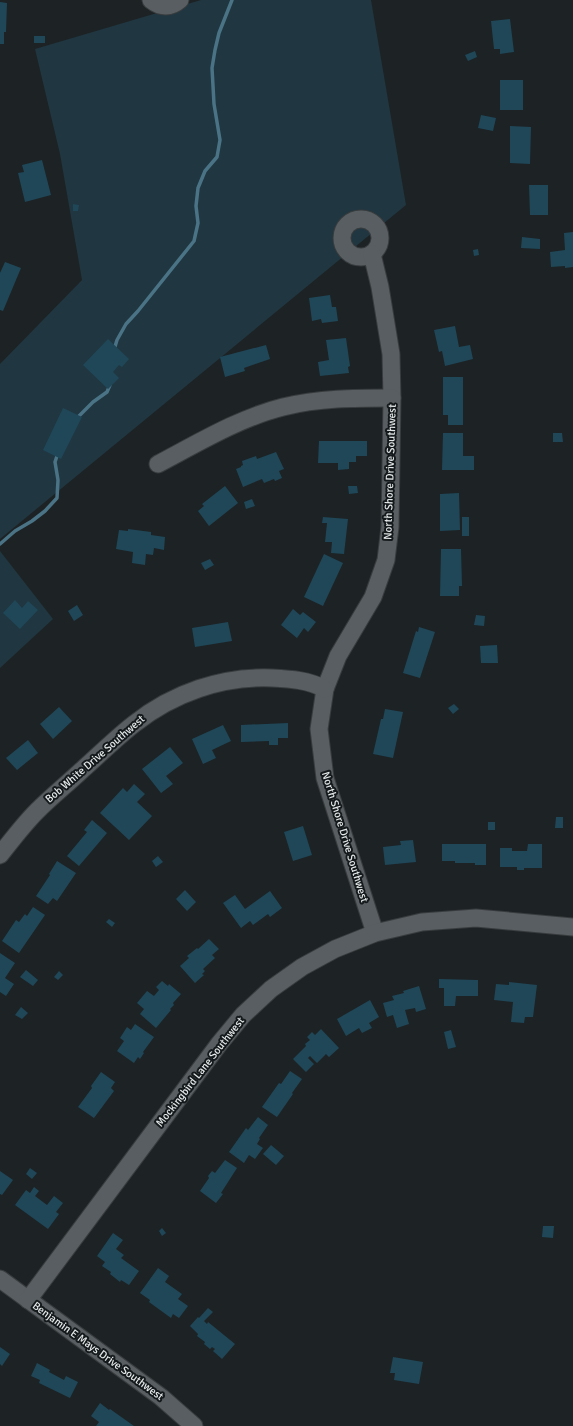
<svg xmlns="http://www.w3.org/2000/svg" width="573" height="1426" font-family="Signika,sans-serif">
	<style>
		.green { fill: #203640 }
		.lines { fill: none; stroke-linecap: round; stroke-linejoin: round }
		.stream { stroke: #4a7385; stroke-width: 3.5 }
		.building { fill: #1f4758 }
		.minor-casing { stroke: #383c3e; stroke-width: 19 }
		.minor { stroke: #585e61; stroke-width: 17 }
		.labels { text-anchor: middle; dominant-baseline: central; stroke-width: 4; stroke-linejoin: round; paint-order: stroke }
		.street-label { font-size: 11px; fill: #e5e9ea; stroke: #14191b }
	</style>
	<rect width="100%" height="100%" fill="#1d2224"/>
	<g class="green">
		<polygon points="201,0 371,0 406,205 0,539 0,364 82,280 60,154 35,49"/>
		<polygon points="0,551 53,619 0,668"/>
	</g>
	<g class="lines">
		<g class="stream">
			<polyline points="114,350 117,340 126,324 138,311 194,241 198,223 196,206 198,188 205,171 217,157 220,140 214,104 212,68 215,50 219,33 232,0"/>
			<polyline points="77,418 93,402 107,392 110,385"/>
			<polyline points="0,544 15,531 32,521 45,511 57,498 58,480 55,462 58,453"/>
		</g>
	</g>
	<g class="building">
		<polygon points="0,2 7,3 6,32 4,32 4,44 0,44"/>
		<polygon points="510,19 514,52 500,54 500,49 494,49 491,21"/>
		<rect x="34" y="36" width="11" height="7"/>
		<polygon points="475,51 477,57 468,61 465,55"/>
		<rect x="500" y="80" width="23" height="30"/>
		<polygon points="481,115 496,118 493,131 478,128"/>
		<polygon points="510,126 531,127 530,164 510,163"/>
		<polygon points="42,160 51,195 25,202 18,173 24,172 22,165"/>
		<polygon points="529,185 548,185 548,215 530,215"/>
		<polygon points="73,204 79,205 78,211 73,211"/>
		<polygon points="573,232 573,267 565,268 565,266 551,267 550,252 565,250 564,233"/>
		<polygon points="522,237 540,239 540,249 521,248"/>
		<polygon points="478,249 479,255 474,256 473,250"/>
		<polygon points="5,262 21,268 3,311 0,310 0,273"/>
		<polygon points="330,295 332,307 336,307 338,321 322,323 321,319 312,321 309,298"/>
		<polygon points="455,326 459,347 470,345 473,359 445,366 442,351 439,352 434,330"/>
		<polygon points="346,338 350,366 348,367 349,373 320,376 318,362 329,360 326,340"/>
		<polygon points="108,339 129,359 122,367 119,365 113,372 119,378 108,389 83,365"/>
		<polygon points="266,345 270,359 244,368 245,371 225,377 220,357"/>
		<polygon points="443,377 463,377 463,425 448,425 448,415 443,415"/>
		<polygon points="63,408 82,417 61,459 43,450"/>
		<polygon points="443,433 463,433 463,456 474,456 474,470 442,470"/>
		<polygon points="553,433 562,433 563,442 553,442"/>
		<polygon points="319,441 367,441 367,456 356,456 356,462 349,462 349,469 338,470 338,463 318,463"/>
		<polygon points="276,452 284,469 279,471 282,478 275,481 274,479 264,483 262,479 243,487 236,469 241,467 241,466 243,465 242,461 256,456 257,459"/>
		<polygon points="225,486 238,503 209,526 198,511 204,506 202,504"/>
		<polygon points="348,486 357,486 358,493 349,494"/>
		<polygon points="459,493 460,530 440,531 440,494"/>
		<polygon points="252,499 255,506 246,509 244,502"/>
		<polygon points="323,517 348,519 344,554 331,553 332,542 325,542 327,523 322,523"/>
		<rect x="462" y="517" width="7" height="19"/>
		<polygon points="128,529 151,532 151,535 165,537 164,550 154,548 153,555 146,554 145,565 132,563 133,552 116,549 119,530 128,531"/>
		<polygon points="441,549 461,549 462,586 459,586 459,596 440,596"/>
		<polygon points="324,554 343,563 323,606 304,597"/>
		<polygon points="210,559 214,565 205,570 201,563"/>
		<polygon points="15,600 22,608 28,601 38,610 20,629 3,613"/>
		<polygon points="77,605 83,615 74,621 68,611"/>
		<polygon points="293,609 300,615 303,612 316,622 308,632 304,628 297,638 281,625"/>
		<polygon points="476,615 485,616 484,626 474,625"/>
		<polygon points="228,622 232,641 195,647 192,628"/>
		<polygon points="419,627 435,632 420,678 403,673 416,631 418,632"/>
		<polygon points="497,645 498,663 481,663 480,646"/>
		<polygon points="454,704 459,709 453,714 448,708"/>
		<polygon points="59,707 72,721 53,739 40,724"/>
		<polygon points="385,709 403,712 393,758 373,754 381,719 383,719"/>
		<polygon points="288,723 288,738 278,738 278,745 269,745 269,741 241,742 241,725"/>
		<polygon points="223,725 231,741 212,750 216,758 203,764 192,739"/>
		<polygon points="28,740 38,753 17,770 6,758"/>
		<polygon points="170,747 183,763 166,776 173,784 161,793 142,769"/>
		<polygon points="134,784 145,794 137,802 152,816 129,840 100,813 123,788 127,792"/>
		<polygon points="556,817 563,817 563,828 555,828"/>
		<polygon points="92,820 107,833 79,866 67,856 87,832 84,830"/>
		<rect x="488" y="822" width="7" height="8"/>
		<polygon points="303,826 312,855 293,861 284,832"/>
		<polygon points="413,840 416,862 385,865 383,847 401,845 400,841"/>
		<polygon points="442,844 486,844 486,865 475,865 475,863 455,863 455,861 442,861"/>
		<polygon points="528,844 542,844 542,868 524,868 524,870 517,870 517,867 500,867 500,848 512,848 512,851 527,851"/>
		<polygon points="158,856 163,862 156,867 152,861"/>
		<polygon points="57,861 76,873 57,901 53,898 48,904 36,896 50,875 49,874"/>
		<polygon points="185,890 196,902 187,911 176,899"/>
		<polygon points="270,891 282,908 270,917 268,914 253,925 250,921 241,928 223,903 235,895 245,909"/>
		<polygon points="33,907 45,915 19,953 2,941 16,920 19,922 25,914 27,916"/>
		<polygon points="109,919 115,923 112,927 106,922"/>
		<polygon points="209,939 219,949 212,955 215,958 203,969 205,971 202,974 204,975 195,983 180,966 189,958 187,956 197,948 198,949"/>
		<polygon points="0,953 15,963 5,978 14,984 6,996 0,992"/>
		<polygon points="26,970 38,980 33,986 20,977"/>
		<polygon points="59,971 63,975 58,980 54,977"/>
		<polygon points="439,979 478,980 478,996 456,996 455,1006 444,1006 444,988 439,988"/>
		<polygon points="162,981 168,986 169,984 181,994 173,1003 174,1005 170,1009 171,1010 156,1028 140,1014 144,1009 137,1003 147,991 154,996 159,990 156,987"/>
		<polygon points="509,982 537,985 533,1017 525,1017 524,1023 511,1022 513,1002 494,1000 496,984 509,985"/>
		<polygon points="419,986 426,1009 416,1012 415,1008 405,1010 409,1024 397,1028 393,1015 387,1017 383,1003 394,1000 392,996 404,993 403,991"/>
		<polygon points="370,1000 379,1017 369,1023 372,1028 362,1033 359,1028 346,1036 337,1019"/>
		<polygon points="21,1007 28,1013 22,1019 15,1015"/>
		<polygon points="135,1024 154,1037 143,1052 144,1053 140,1059 138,1057 134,1063 117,1051 124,1041 120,1038 127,1027 131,1030"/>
		<polygon points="321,1029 339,1048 329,1057 326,1054 317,1063 310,1056 308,1058 314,1064 306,1072 293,1059 306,1046 305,1044 310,1040 307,1037 312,1032 315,1035"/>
		<polygon points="451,1030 456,1047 448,1049 444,1032"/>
		<polygon points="290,1071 302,1079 292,1093 293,1094 277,1117 262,1107 279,1083 281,1084"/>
		<polygon points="101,1072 115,1082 111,1088 114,1091 94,1118 78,1107 92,1088 91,1086"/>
		<polygon points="258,1117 268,1125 259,1138 260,1139 257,1144 263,1148 255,1159 249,1155 244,1163 229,1152 246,1128 248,1130"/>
		<polygon points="271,1145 284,1156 276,1165 263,1154"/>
		<polygon points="225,1160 237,1168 221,1193 223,1194 216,1203 200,1191 209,1178 208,1176 212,1171 215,1173"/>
		<polygon points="30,1168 37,1173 32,1179 26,1174"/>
		<polygon points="0,1171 13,1180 2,1195 0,1194"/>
		<polygon points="34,1187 39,1191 35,1196 47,1205 54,1196 63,1203 56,1212 59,1214 48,1229 15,1205 26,1190 30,1193"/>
		<polygon points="543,1226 554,1226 553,1238 542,1237"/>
		<polygon points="162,1228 166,1233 162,1236 159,1231"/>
		<polygon points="113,1233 123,1240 116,1249 124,1255 121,1258 139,1271 129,1285 121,1280 120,1282 110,1274 111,1272 102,1266 105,1262 97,1256"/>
		<polygon points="158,1268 169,1276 165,1282 182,1294 178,1299 188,1306 179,1318 173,1314 171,1318 149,1302 150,1300 140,1293"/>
		<polygon points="208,1308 213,1312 204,1321 207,1324 208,1322 235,1344 222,1359 213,1351 215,1349 212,1347 210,1349 204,1344 205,1342 197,1336 198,1334 190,1326 198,1317 199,1318"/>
		<polygon points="0,1347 10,1354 2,1366 0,1364"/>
		<polygon points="393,1357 423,1362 419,1384 394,1380 395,1373 390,1373"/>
		<polygon points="37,1363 50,1370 49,1372 64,1380 66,1376 78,1382 70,1398 39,1383 40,1380 31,1376"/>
		<polygon points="100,1403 109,1410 110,1409 134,1426 96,1426 99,1422 91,1416"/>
	</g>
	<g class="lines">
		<g class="minor-casing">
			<g id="minor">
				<path d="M151 0C161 8 171 8 180 0"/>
				<circle cx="361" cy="238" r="19"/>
				<polyline points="372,254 380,287 391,354 392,398 390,527 386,560 373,597 338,656 325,689 319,729 325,778 375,933"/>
				<path d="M158 464C198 443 239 418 283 407 319 398 355 398 392 398"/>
				<path d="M0 855C12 840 23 825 37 811 51 797 67 784 82 770 99 755 116 738 134 724 173 693 222 676 272 678 291 679 308 680 325 689"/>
				<polyline points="0,1279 161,1397 194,1426"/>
				<polyline points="28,1300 219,1044 243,1015 271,989 302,967 335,949 375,933 422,922 476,918 573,927"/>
			</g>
		</g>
		<use href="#minor" class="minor"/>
	</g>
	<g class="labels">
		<g class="street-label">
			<text transform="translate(390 472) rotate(-88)">North Shore Drive Southwest</text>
			<text transform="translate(95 759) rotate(-41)">Bob White Drive Southwest</text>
			<text transform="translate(345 837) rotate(73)">North Shore Drive Southwest</text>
			<text transform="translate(200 1072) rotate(-52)">Mockingbird Lane Southwest</text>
			<text transform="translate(98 1351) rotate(36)">Benjamin E Mays Drive Southwest</text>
		</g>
	</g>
</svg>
